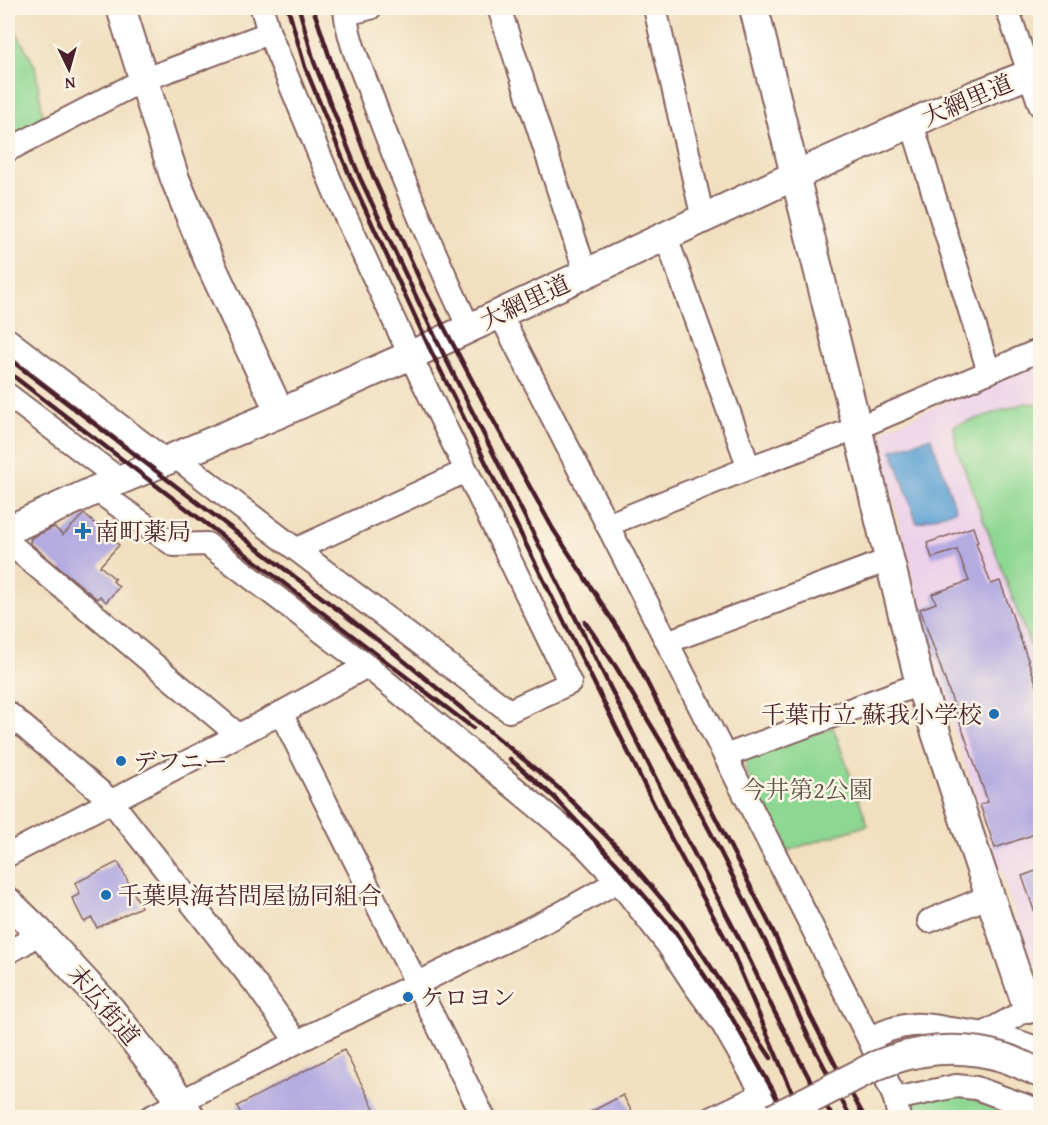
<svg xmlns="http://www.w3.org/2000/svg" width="1048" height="1125" font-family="'Gentium Book Plus','Noto Serif JP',serif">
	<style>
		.built { fill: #edd1e9 }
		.green { fill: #8dd793; stroke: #6c7b5f; stroke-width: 1.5 }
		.water { fill: #5fa3d4; stroke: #546180; stroke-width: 1.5 }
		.building { fill: #b4abe0 }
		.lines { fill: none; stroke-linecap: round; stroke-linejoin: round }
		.minor-casing { stroke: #84625f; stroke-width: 26 }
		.tertiary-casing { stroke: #84625f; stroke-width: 32 }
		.minor { stroke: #fff; stroke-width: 22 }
		.tertiary { stroke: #fff; stroke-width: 28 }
		.rail { stroke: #4a1f2b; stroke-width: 4.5 }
		.tertiary-bridge-casing { stroke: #84625f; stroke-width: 32; stroke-linecap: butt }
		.tertiary-bridge { stroke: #fff; stroke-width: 28 }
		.poi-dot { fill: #1f6fb2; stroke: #fcf5e5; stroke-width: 2 }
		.labels { text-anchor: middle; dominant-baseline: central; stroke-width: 5; stroke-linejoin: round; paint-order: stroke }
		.street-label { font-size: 24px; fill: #4a1f2b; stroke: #fcf5e5 }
		.poi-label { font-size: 24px; fill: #4a1f2b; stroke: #fcf5e5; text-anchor: start }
		.park-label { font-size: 24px; fill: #5e564a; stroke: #fcf5e5 }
	</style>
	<rect width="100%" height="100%" fill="#fcf5e5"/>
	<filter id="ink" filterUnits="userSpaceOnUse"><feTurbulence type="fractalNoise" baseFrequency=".0167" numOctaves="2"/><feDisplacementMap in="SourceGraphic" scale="12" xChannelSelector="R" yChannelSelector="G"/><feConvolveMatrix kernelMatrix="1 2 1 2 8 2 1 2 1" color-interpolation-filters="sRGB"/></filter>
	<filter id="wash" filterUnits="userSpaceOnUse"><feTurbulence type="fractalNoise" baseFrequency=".008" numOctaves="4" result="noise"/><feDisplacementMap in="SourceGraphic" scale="24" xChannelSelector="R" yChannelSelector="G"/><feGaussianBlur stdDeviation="1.35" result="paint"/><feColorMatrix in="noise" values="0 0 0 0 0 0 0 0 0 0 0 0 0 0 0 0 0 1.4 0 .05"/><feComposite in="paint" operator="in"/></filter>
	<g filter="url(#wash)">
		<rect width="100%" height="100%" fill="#f1dfc0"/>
		<polygon class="built" points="1040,361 1040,982 1038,981 931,663 908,557 880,442 887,428"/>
		<g class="green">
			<polygon points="13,26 35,66 44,122 8,141 8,29"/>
			<polygon points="1025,403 1040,404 1040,672 956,446 954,426"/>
			<polygon points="833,727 868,825 786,851 745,769 748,758"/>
			<polygon points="970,1089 1015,1107 991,1118 912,1117 910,1109 918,1097"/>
		</g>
		<polygon class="water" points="931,437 956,510 917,523 892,450"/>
		<g id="blocks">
			<g class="building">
				<polygon points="84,514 119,545 100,566 115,579 113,581 119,587 106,602 100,596 97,599 30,543 31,538 54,527 63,535"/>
				<polygon points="973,527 978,542 976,543 991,584 1000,581 1041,697 1041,832 995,848 980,805 988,802 920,609 936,603 932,594 969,581 957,550 932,558 927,543"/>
				<polygon points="118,862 141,907 97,928 92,918 84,922 72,898 80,894 75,883"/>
				<polygon points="1041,869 1041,922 1038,922 1022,876"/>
				<polygon points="344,1050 379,1118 243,1118 237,1106"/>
				<polygon points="623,1095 635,1118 579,1118"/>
			</g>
		</g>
	</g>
	<g filter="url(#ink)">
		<use href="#blocks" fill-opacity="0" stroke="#84625f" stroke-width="1.5"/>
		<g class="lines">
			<g class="minor-casing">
				<g id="minor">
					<path d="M345 8C347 39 362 70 373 100 401 177 434 253 469 328"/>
					<polyline points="499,8 586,274"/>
					<polyline points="655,8 703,219"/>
					<polyline points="1007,8 1040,105"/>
					<polyline points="346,14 370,8"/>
					<polyline points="912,124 989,372"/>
					<polyline points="8,150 143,80 269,33"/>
					<polyline points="666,237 749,468"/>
					<polyline points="500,314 869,1039 895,1099 899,1118"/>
					<polyline points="8,340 166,461"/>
					<polyline points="8,395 120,480"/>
					<polyline points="176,457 231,500 509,711 570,683 410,355 339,202 269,33 262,8"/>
					<polyline points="96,490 174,545 207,544 367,666 585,846 618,881 668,945 695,986 722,1023 763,1094 771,1118"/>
					<polyline points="607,525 749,468 857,428 1040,350"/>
					<polyline points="8,542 238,735"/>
					<polyline points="297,549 466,471"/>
					<polyline points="667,642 891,559"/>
					<polyline points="8,713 111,801 257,986 297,1042"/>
					<polyline points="281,713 484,1118"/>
					<polyline points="725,756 920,684"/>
					<polyline points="8,855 281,713 367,666"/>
					<polyline points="929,921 990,896"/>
					<polyline points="8,952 23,944 39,932"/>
					<polyline points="983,1034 1028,1009"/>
					<path d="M869 1039C882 1032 898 1026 913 1025 925 1024 938 1027 950 1029 980 1033 1013 1037 1040 1050"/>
					<polyline points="895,1099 956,1086 976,1088 1040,1111"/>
					<polyline points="149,1118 297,1042 556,916 618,881"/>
					<polyline points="713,1118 763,1094"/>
				</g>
			</g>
			<g class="tertiary-casing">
				<g id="tertiary">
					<polyline points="121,8 175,179 209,261 280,413"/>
					<polyline points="754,8 920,684 974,849 1028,1009 1040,1002"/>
					<polyline points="8,530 96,490 280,413 429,347 796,175 975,95 1030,74 1040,71"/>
					<polyline points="8,902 39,932 111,1010 181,1101 191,1118"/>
				</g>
			</g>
			<use href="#minor" class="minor"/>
			<use href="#tertiary" class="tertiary"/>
			<g class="rail">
				<polyline points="288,8 305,67 349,174 429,347 665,827 731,949 803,1118"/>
				<polyline points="299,8 314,62 360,178 438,343 675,817 742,944 774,1011 809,1078 833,1118"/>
				<polyline points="313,8 337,79 374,178 423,287 486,407 553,529 626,641 772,929 810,1015 836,1066 865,1118"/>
				<polyline points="8,358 392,651 562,791 623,853 682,923 771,1058"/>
				<polyline points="8,372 473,728"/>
				<polyline points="585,622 616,667 675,765 713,837 771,953 808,1036 851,1118"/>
				<polyline points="510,759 554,797 616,863 674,930 727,1009 773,1091 786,1118"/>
			</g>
			<g class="tertiary-bridge-casing">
				<path id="tertiary-bridge" d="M774 1118 875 1066C915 1049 960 1044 1002 1057 1015 1061 1028 1068 1040 1073"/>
			</g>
			<use href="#tertiary-bridge" class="tertiary-bridge"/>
		</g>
	</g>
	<g class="poi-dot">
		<path d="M80 522h6v6h6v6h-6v6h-6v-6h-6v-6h6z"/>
		<circle cx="994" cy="714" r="6"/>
		<circle cx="121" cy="761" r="6"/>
		<circle cx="106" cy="895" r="6"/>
		<circle cx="408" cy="997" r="6"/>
	</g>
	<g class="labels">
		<g class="street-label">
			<text transform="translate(967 100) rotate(-23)">大網里道</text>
			<text transform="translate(525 302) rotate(-25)">大網里道</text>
			<text transform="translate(104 1005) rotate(50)">末広街道</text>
		</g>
		<g class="poi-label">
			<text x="95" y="531">南町薬局</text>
			<text x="982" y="714" text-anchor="end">千葉市立 蘇我小学校</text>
			<text x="133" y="761">デフニー</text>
			<text x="118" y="895">千葉県海苔問屋協同組合</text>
			<text x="420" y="997">ケロヨン</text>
		</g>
		<g class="park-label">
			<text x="807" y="789">今井第2公園</text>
		</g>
	</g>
	<rect width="1048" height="1125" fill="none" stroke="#fcf5e5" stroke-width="30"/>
	<g transform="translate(69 69) rotate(175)" stroke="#fcf5e5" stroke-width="4.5" paint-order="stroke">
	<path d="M0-4.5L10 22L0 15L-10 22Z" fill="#4a1f2b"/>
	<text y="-9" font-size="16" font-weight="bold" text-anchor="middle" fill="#4a1f2b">N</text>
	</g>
</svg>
